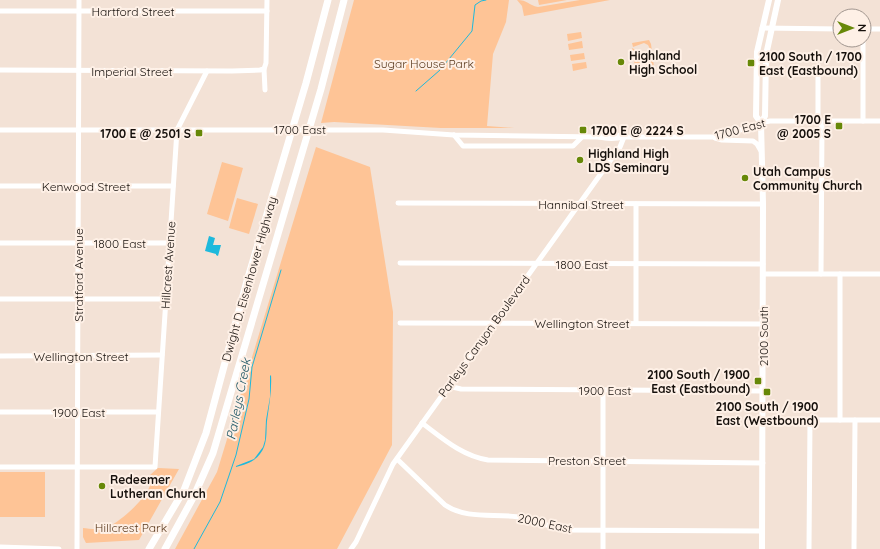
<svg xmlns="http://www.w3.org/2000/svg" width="880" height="549" font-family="Quicksand,sans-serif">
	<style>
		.green { fill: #fec496 }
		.water { fill: #1eb9dc }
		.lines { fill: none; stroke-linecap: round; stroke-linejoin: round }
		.stream { stroke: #1eb9dc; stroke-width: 1 }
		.minor { stroke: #fff; stroke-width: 5 }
		.major { stroke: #fff; stroke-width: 6 }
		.highway { stroke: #fff; stroke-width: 7 }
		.poi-dot { fill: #678808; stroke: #fef0e6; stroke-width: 1.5 }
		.labels { text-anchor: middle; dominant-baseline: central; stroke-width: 4; stroke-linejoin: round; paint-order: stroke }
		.street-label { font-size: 12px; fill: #16100c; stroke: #fef0e6 }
		.poi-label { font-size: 12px; font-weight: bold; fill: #16100c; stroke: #fef0e6; text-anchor: start }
		.park-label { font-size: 12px; fill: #5c3b1f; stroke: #fef0e6 }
		.water-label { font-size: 13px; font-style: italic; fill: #225a69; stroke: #fef0e6 }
	</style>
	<rect width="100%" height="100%" fill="#f3e2d6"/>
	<g class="green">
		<polygon points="354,0 509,0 506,22 493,54 487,126 514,128 441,128 334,122 321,123"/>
		<path d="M517 0C528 0 528 5 538 7L580 0H610L524 16 522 6Z"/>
		<polygon points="538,0 567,0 539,5"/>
		<polygon points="581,32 582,38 568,41 567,34"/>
		<path d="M649 40 651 44 654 67H648C642 60 646 56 650 49L648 45 644 43 633 47 632 43Z"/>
		<polygon points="582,41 583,48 569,50 568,44"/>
		<polygon points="632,48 638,51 642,57 641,63 637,69 635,67"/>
		<polygon points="584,53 585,59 571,61 570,55"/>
		<polygon points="586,62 587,68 573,71 572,64"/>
		<polygon points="316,147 370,167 393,312 392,445 337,549 175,549 217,472"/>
		<polygon points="222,162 243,168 228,221 207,214"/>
		<polygon points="237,198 258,204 249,234 229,228"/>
		<path d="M158 468 179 469 139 540 86 543 83 537V528C90 529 102 530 108 527 121 521 143 501 149 488 151 484 150 479 150 475Z"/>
		<rect x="0" y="472" width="45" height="45"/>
	</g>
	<g class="water">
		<polygon points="209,236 215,238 213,245 221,245 218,256 216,255 216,254 205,251"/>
		<path d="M271 375C272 390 269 406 267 421 266 432 268 444 260 454 254 462 245 465 236 467V466L254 459 263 447 265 440 266 420 270 397V376Z"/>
	</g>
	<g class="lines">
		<g class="stream">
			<polyline points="416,91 440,70 472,31 475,5 481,1 486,0"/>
			<polyline points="194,549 220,502 236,455 249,399 252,367 281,270"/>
		</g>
		<g class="minor">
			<polyline points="0,11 267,11"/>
			<polyline points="762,28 840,29"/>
			<polyline points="864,29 880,29"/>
			<polyline points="863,40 863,121"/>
			<polyline points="0,70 232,71 260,70 264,69"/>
			<polyline points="818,74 818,116 822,127 821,274"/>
			<polyline points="265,90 264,69 266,63 267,0"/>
			<path d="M0 130H383L454 135 599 137C608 139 615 139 624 137H717C735 134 751 124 770 121H880"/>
			<polyline points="454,135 463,146 573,146 583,136"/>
			<polyline points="599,137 615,134 623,137"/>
			<polyline points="715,138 722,140 753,141 757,144 761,151"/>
			<polyline points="0,186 173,186"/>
			<polyline points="398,203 763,204"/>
			<polyline points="0,243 169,243"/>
			<polyline points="400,263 763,264"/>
			<polyline points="763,274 880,274"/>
			<polyline points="0,299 165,299"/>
			<polyline points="400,323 763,324"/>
			<polyline points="636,323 636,204"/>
			<polyline points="0,356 162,355"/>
			<polyline points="448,386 461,389 763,391"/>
			<polyline points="0,412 158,412"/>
			<polyline points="763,420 880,420"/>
			<polyline points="840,420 840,274"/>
			<path d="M422 423C442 438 462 456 488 460L763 463"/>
			<path d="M397 459 445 505C469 521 498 512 524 518 538 520 550 528 565 530L762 531"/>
			<polyline points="0,467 155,467 177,130 207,71"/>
			<polyline points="0,547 59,549"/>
			<polyline points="77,549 79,0"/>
			<polyline points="351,549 356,542 393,464 620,147 624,137"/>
			<polyline points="603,549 603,390"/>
			<polyline points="809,549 810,420"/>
			<polyline points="854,549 855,420"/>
		</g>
		<g class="major">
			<polyline points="761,123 756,116 757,52 769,0"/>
			<polyline points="762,549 763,204 761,123 765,116 766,55 778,0"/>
		</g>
		<g class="highway">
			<polyline points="149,549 184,490 206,433 247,281 306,83 328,0"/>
			<polyline points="165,549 194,496 213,453 321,89 344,0"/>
		</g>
	</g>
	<g class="poi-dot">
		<circle cx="621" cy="62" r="4"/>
		<rect x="747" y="59" width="8" height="8" rx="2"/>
		<rect x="835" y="122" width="8" height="8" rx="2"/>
		<rect x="579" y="126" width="8" height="8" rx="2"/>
		<rect x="195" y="129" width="8" height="8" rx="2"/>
		<circle cx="580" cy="160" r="4"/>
		<circle cx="745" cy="178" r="4"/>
		<rect x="754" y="377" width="8" height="8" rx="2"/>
		<rect x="763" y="388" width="8" height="8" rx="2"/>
		<circle cx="102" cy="486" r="4"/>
	</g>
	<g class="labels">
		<g class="street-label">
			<text x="133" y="11">Hartford Street</text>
			<text x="132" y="71">Imperial Street</text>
			<text x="300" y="129">1700 East</text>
			<text transform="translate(740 129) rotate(-15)">1700 East</text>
			<text x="86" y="186">Kenwood Street</text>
			<text x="581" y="204">Hannibal Street</text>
			<text x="120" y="243">1800 East</text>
			<text x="582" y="264">1800 East</text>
			<text transform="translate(168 265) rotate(-86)">Hillcrest Avenue</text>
			<text transform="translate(78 275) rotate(-90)">Stratford Avenue</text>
			<text transform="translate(249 279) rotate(-74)">Dwight D. Eisenhower Highway</text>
			<text x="582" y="323">Wellington Street</text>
			<text transform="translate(484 336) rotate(-54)">Parleys Canyon Boulevard</text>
			<text transform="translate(763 336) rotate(-90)">2100 South</text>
			<text x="81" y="356">Wellington Street</text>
			<text x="605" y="390">1900 East</text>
			<text x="79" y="412">1900 East</text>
			<text x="587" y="460">Preston Street</text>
			<text transform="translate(545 523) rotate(12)">2000 East</text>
		</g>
		<g class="poi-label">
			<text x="629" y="55">Highland<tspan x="629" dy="14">High School</tspan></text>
			<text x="759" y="56">2100 South / 1700<tspan x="759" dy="14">East (Eastbound)</tspan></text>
			<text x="831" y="119" text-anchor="end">1700 E<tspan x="831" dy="14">@ 2005 S</tspan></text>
			<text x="591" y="130">1700 E @ 2224 S</text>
			<text x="191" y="133" text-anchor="end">1700 E @ 2501 S</text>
			<text x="588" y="153">Highland High<tspan x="588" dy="14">LDS Seminary</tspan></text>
			<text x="753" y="171">Utah Campus<tspan x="753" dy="14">Community Church</tspan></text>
			<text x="750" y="374" text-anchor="end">2100 South / 1900<tspan x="750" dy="14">East (Eastbound)</tspan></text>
			<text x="767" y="406" text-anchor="middle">2100 South / 1900<tspan x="767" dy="14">East (Westbound)</tspan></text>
			<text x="110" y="479">Redeemer<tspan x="110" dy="14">Lutheran Church</tspan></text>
		</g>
		<g class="park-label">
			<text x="424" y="63">Sugar House Park</text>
			<text x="131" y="527">Hillcrest Park</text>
		</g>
		<g class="water-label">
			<text transform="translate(238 399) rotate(-79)">Parleys Creek</text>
		</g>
	</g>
	<g transform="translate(852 28) rotate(90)"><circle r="19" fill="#fef0e6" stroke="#a1968f"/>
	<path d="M0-3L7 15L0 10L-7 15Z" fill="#678808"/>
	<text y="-6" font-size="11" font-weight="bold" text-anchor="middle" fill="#16100c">N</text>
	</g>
</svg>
